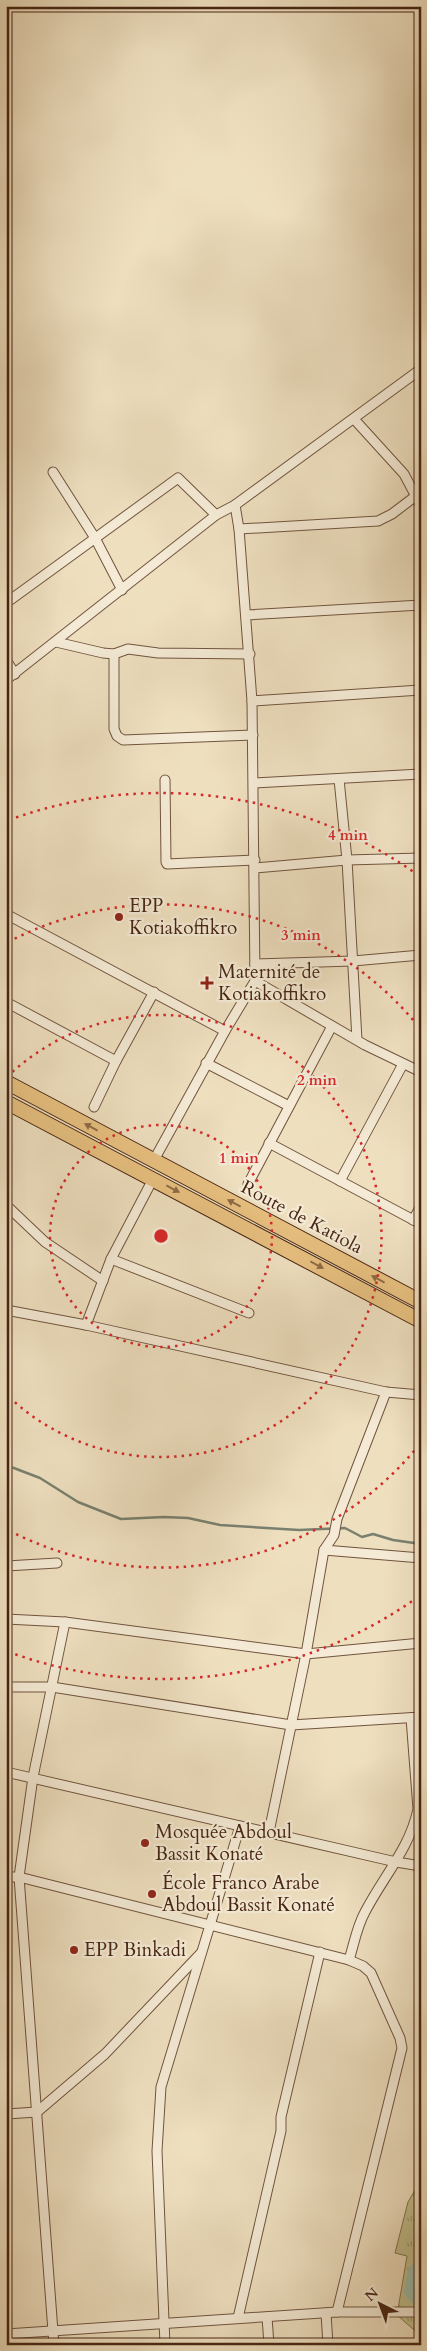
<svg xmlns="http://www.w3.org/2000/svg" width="427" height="2351" font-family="Cardo,serif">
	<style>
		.grass { fill: url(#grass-tufts); stroke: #847250 }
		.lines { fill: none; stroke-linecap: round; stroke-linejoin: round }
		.stream { stroke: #79806f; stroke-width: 2.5 }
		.river { stroke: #9bbdac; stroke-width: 16 }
		.minor-casing { stroke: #71543e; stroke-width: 11 }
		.trunk-casing { stroke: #472513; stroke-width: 16 }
		.minor { stroke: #f4ead5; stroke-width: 9 }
		.trunk { stroke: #e7c080; stroke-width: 14 }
		.oneway { fill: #8f6b44 }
		.ring { fill: none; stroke: #d62828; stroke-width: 2.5; stroke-dasharray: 2.5 5 }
		.poi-dot { fill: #8f2418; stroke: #f4ead5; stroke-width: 2 }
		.labels { text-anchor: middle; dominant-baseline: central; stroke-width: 4.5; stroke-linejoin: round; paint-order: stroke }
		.poi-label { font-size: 19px; fill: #472513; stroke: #f4ead5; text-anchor: start }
		.street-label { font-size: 19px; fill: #472513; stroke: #f4ead5 }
		.centre { fill: #d62828; stroke: #f4ead5; stroke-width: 2.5 }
		.ring-label { font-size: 15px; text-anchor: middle; font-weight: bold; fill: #d62828; stroke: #f4ead5; stroke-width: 4.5; stroke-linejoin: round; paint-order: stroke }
	</style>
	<defs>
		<pattern id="grass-tufts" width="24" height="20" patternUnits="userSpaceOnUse" patternTransform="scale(1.25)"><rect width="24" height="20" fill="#c1bf8c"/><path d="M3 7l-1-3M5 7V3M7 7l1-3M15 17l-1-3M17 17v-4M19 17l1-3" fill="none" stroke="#9f9b71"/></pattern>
	</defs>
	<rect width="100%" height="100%" fill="#eedfbf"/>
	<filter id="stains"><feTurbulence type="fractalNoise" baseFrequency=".004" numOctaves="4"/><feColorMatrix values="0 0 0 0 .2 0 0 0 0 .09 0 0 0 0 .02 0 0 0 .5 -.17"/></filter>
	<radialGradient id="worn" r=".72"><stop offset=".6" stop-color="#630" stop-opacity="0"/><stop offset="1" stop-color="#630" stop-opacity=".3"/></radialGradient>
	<polygon class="grass" points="421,2180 421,2336 397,2315 407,2256 395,2253 408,2202"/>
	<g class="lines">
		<polyline class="stream" points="6,1465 40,1478 78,1502 121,1519 164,1517 188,1518 220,1525 299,1530 345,1528 362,1537 373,1534 393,1540 421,1544"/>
		<polyline class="river" points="421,2268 416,2272 412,2291 421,2301"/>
		<g class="minor-casing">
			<g id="minor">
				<polyline points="354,419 404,474 421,506"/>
				<polyline points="53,472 95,538 122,590"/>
				<polyline points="239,529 378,521 392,514 421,492"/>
				<polyline points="6,603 178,478 216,515"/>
				<polyline points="246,615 421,605"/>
				<polyline points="56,642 103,653 114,654 128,649 158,653 250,654"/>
				<polyline points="114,654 114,729 117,736 123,740 253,735"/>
				<polyline points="6,660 15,674"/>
				<polyline points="6,680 216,515 235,505 421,369"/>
				<polyline points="252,701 421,690"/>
				<polyline points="339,779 347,860 357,1040"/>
				<polyline points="165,780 166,862 167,864 255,860"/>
				<polyline points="254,783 421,774"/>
				<polyline points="255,868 347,860 421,858"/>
				<polyline points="6,914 225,1031"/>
				<polyline points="255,964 353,961 421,955"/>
				<polyline points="255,981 365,1045 421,1072"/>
				<polyline points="6,1002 116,1061"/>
				<polyline points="206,1063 289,1106"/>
				<polyline points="94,1107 116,1061 154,992"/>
				<polyline points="269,1143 421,1224"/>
				<polyline points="154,1160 225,1031 255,981 252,701 239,529 235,505"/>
				<polyline points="340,1181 403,1064"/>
				<polyline points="248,1184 332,1026"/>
				<polyline points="6,1205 45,1242 103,1281"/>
				<polyline points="413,1220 421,1206"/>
				<polyline points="111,1259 249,1313"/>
				<polyline points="6,1310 86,1325 386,1392 421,1395"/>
				<polyline points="86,1325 111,1259 153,1179"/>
				<polyline points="324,1550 421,1558"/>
				<polyline points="6,1566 57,1563"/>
				<polyline points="6,1619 65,1622 306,1654 421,1643"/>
				<polyline points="6,1687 52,1687 291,1725 421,1717"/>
				<polyline points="6,1772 396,1862 421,1866"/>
				<polyline points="269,1832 306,1654 324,1550 334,1535 337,1519 386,1392"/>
				<polyline points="6,1877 19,1877 349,1960 363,1966 371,1973 400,2038 402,2048 337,2312"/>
				<path d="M349 1960C354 1944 357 1926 365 1912 383 1877 410 1848 418 1809L411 1718"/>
				<polyline points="6,2114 37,2112 105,2054 201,1953"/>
				<polyline points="326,2313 328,2345"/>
				<polyline points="267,2317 269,2345"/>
				<polyline points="238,2318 281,2131 281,2117 320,1952"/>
				<polyline points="6,2334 337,2312 421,2312"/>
				<polyline points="54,2345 19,1877 33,1777 65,1622"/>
				<polyline points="165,2345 157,2151 161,2087 240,1826"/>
			</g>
		</g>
		<g class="trunk-casing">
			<g id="trunk">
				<polyline points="6,1082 421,1302"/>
				<polyline points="6,1102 421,1321"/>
			</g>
		</g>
		<use href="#minor" class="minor"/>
		<use href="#trunk" class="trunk"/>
	</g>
	<defs><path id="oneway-solid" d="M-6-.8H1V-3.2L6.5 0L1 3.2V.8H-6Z" transform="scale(1.25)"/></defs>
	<g class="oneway">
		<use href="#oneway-solid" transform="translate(91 1127) rotate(-152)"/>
		<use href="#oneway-solid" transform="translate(173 1189) rotate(28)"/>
		<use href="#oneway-solid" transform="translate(234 1203) rotate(-152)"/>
		<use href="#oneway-solid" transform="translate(317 1265) rotate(28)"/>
		<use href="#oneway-solid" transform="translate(378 1279) rotate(-152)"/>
	</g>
	<g class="ring">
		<circle cx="161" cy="1236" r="111"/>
		<path d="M7 1077A221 221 0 1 1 7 1395"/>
		<path d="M419 1445A332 332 0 0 1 8 1530M8 942A332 332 0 0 1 419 1027"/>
		<path d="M418 1597A443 443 0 0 1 9 1652M9 820A443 443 0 0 1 418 875"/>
	</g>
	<g class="poi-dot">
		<circle cx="119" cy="917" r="5"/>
		<path d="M204.5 975.5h5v5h5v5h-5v5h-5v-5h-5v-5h5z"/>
		<circle cx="145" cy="1843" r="5"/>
		<circle cx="152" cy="1894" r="5"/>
		<circle cx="74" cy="1950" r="5"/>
	</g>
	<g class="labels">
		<g class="poi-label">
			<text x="129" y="906">EPP<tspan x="129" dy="22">Kotiakoffikro</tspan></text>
			<text x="218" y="972">Maternité de<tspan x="218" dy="22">Kotiakoffikro</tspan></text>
			<text x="155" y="1832">Mosquée Abdoul<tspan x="155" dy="22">Bassit Konaté</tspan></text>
			<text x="162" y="1883">École Franco Arabe<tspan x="162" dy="22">Abdoul Bassit Konaté</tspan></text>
			<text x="84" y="1950">EPP Binkadi</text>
		</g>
		<g class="street-label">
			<text transform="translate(302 1217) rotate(28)">Route de Katiola</text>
		</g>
	</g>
	<circle cx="161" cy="1236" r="8" class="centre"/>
	<g class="ring-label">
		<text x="348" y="840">4 min</text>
		<text x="301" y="940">3 min</text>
		<text x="317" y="1085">2 min</text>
		<text x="239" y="1163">1 min</text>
	</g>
	<rect width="427" height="2351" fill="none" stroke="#eedfbf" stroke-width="25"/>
	<rect x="8" y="8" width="412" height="2336" fill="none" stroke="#472513" stroke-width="2.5"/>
	<rect x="12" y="12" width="402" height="2326" fill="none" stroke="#472513"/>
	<g transform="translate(380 2304) rotate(318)" stroke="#f4ead5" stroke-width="4" paint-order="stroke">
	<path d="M0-4L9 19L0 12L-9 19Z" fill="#472513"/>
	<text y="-8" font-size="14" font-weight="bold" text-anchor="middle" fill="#472513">N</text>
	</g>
	<rect width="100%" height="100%" filter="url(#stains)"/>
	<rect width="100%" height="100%" fill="url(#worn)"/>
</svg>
